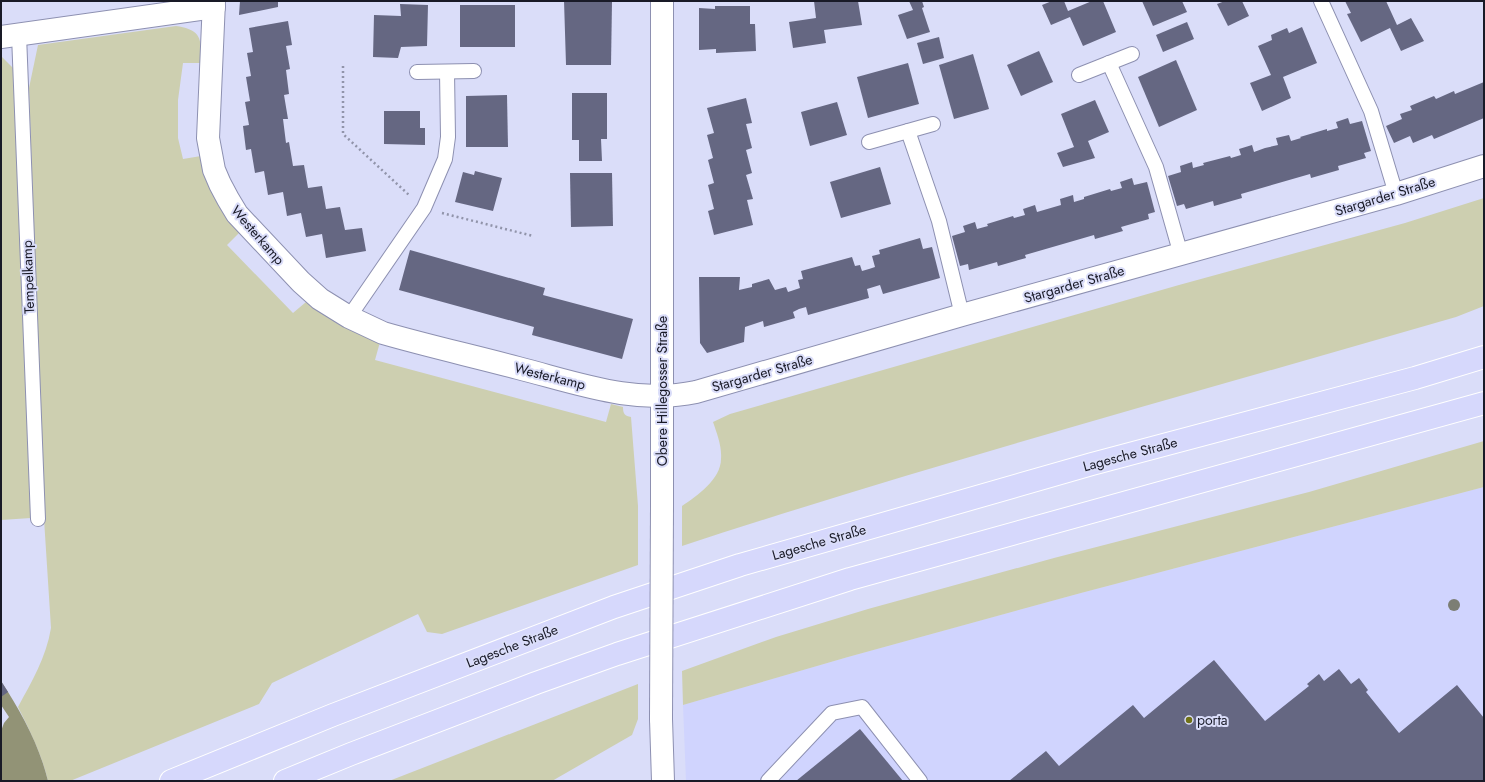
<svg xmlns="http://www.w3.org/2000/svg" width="1485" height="782" font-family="Jost,sans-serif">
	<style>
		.built { fill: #d0d4fe }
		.green { fill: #cdcfb0 }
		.water { fill: #929376 }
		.building { fill: #656782 }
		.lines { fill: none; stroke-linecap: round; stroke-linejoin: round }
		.service-casing { stroke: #8d90b1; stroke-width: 16 }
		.minor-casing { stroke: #8d90b1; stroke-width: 24 }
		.trunk-casing { stroke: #fff; stroke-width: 24 }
		.path { stroke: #9194aa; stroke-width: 2.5; stroke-dasharray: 2 3; stroke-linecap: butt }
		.service { stroke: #fff; stroke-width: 14 }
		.minor { stroke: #fff; stroke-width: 22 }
		.trunk { stroke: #d6d8fc; stroke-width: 22 }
		.minor-bridge-casing { stroke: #8d90b1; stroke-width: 24; stroke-linecap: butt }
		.minor-bridge { stroke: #fff; stroke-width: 22 }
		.tree { fill: #7c7e74 }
		.poi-dot { fill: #717217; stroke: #daddf9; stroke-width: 1.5 }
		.labels { text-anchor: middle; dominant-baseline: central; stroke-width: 4; stroke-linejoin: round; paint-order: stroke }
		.street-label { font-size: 14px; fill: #191a27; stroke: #daddf9 }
		.poi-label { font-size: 14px; fill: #191a27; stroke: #daddf9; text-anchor: start }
	</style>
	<rect width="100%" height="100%" fill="#daddf9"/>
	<polygon class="built" points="1484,487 1484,781 686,781 683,705 848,657 1081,593"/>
	<g class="green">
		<path d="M176 26C202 30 202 39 200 63H183L178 100V138L183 159 201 156 230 220 239 233 227 245 293 313 306 302C329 318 353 333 380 342L375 360 606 422 611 404 623 407C623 414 625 416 631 417L638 506V565L442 634 427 632 418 614 272 683 259 704 70 781H48C42 755 30 731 18 707 32 681 46 658 51 628L44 519 29 88 38 45Z"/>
		<polygon points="1,56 14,69 31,518 1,520"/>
		<path d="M1484 198V306L1456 317C1198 392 938 462 682 546V506C697 496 721 479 721 459 722 446 717 434 713 422L730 414 1179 285 1405 223Z"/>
		<polygon points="1484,441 1484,487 1081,593 848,657 683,705 682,671 776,637 868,609 1054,558 1309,492"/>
		<polygon points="638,684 638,719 632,735 552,781 389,781"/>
	</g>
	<path class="water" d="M1 681C21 712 39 744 48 781H1V731L4 723 9 717 1 705Z"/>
	<g class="building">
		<polygon points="240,1 278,1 278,7 239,15"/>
		<polygon points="564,1 612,1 611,65 566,65"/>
		<polygon points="814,1 858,1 862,25 824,30 826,43 793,48 789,22 816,18"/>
		<polygon points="909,1 922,1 924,7 922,8 930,32 907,39 898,15 913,10"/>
		<polygon points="1052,1 1064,1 1068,11 1092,1 1103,1 1116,32 1083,46 1070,17 1051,25 1042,5"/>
		<polygon points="1142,1 1182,1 1187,12 1153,26"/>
		<polygon points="1225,1 1242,1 1249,16 1228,26 1217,4"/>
		<polygon points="1345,1 1386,1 1397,25 1411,18 1424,41 1401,51 1390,28 1361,42 1347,14 1351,13"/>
		<polygon points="400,4 428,5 427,46 401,47 398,58 373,57 374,15 401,16"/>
		<rect x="460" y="5" width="55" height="42"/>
		<polygon points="715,6 750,6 750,24 755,24 756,51 716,53 716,49 699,50 699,8 715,9"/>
		<polygon points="288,21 292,45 286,46 290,69 286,70 289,94 284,95 288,119 283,119 286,143 289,142 293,166 304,165 308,188 322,186 326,209 340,207 345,230 362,228 366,251 326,258 322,234 306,237 301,213 287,216 283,192 268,195 264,171 255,173 251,149 246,150 243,126 249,125 245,102 250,101 246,77 251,76 247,53 253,52 249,28"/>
		<polygon points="1187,22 1194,39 1163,52 1156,35"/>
		<polygon points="1302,27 1317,63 1283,77 1291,98 1262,111 1250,83 1271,75 1258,46 1272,40 1271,35 1287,28 1289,33"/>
		<polygon points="939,37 944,58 923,64 917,43"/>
		<polygon points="1039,51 1053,82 1021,96 1007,65"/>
		<polygon points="973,54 989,109 954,119 939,65"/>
		<polygon points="1176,60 1197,110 1159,127 1138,77"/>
		<polygon points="908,63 919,104 868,118 857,77"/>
		<polygon points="1484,82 1484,118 1434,139 1432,135 1413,143 1410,136 1394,143 1386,126 1402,119 1400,114 1412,110 1410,106 1434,96 1436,99 1454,91 1455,94"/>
		<polygon points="572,93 607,93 607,139 601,139 602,161 579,161 579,140 572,140"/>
		<polygon points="507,95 508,147 466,147 466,96"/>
		<polygon points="746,98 752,123 746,124 752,148 746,150 752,173 746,175 753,199 747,200 753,225 714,235 708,211 714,209 708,185 714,183 708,160 713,158 707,135 714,133 707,108"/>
		<polygon points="1095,100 1109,132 1088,141 1095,158 1063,167 1057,153 1074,147 1061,114"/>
		<polygon points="837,102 847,135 810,146 801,112"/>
		<polygon points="384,111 420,111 420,128 425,128 425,145 384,144"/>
		<polygon points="1348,118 1350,124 1362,121 1371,151 1364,153 1366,158 1338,166 1339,170 1311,178 1310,174 1241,194 1242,198 1214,206 1213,201 1186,209 1184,204 1177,206 1168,176 1181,172 1180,166 1192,162 1193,168 1204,165 1203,163 1230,156 1231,158 1241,155 1239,149 1252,145 1254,152 1265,148 1278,145 1276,138 1289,135 1291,141 1301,138 1300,137 1327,129 1327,131 1338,128 1336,122"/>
		<polygon points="880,167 891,204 841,218 830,182"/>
		<polygon points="475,171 502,178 493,211 455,202 463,172 474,175"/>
		<polygon points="570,173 612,173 613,226 571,227"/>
		<polygon points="1132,178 1134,185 1147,182 1155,212 1148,214 1149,219 1121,227 1123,231 1095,239 1094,235 1025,255 1026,258 998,266 997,262 969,270 968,264 960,266 952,236 965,232 963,226 975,222 977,229 988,226 987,224 1013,216 1014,218 1025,215 1023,209 1035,205 1037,212 1061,205 1060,199 1073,195 1074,202 1084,199 1084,197 1110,189 1111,191 1122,188 1120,182"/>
		<polygon points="920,238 923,249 932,247 940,278 883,294 880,285 867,289 869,298 808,315 806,307 799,309 793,312 795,318 764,327 763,321 745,327 744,342 707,353 700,343 699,277 740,277 739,290 752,287 752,284 769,279 775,290 786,287 788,292 800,288 798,280 803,279 801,271 852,257 855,266 860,265 862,271 869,269 875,267 872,256 880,254 879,250"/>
		<polygon points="410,250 545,288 543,295 633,319 622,359 532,335 534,327 399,290"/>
		<polygon points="1214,660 1265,721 1309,686 1307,684 1319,674 1324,681 1339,669 1351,684 1359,678 1368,690 1366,692 1399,733 1457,685 1484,718 1484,781 1009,781 1046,751 1059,766 1133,705 1144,718"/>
		<polygon points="1,681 8,692 1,697"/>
		<polygon points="860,729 903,781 796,781"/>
	</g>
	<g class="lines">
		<g class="service-casing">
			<g id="service">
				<polyline points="1321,1 1371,111 1396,194"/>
				<polyline points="19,35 38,519"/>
				<polyline points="1109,63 1156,167 1181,255"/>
				<polyline points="417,72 474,71"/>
				<polyline points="1079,75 1132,54"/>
				<polyline points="908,131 939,221 962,315"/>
				<polyline points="869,142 933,124"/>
				<polyline points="349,317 424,208 445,159 448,137 447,72"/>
				<polyline points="768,781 832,713 862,707 920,781"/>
			</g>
		</g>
		<g class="minor-casing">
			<g id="minor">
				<path d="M214 1 208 138 214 170 220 184 228 199 237 214 301 282 320 299 349 317 383 333C428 346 473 356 518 368 577 383 635 405 696 392L962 315 1396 194 1484 166"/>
				<polyline points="662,1 662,506"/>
				<polyline points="1,37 214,7"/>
				<polyline points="661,719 663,781"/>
			</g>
		</g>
		<g class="trunk-casing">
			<g id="trunk">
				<polyline points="171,781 333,715 614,607 740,565 1092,464 1415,378 1484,357"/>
				<polyline points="285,781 351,754 536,683 617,654 850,579 1484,403"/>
			</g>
		</g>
		<g class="path">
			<polyline points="343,66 343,134 409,195"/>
			<polyline points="442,213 533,236"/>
		</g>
		<use href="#service" class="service"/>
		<use href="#minor" class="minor"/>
		<use href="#trunk" class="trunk"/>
		<g class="minor-bridge-casing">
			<polyline id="minor-bridge" points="661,719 662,506"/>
		</g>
		<use href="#minor-bridge" class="minor-bridge"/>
	</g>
	<circle class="tree" cx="1454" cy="605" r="6"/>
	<circle class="poi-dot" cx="1189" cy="720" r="4"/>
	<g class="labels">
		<g class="street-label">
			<text transform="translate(1385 196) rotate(-17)">Stargarder Straße</text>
			<text transform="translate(258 235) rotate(49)">Westerkamp</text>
			<text transform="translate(28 277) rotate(-92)">Tempelkamp</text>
			<text transform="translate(1074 284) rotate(-16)">Stargarder Straße</text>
			<text transform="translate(762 373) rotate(-16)">Stargarder Straße</text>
			<text transform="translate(550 376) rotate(14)">Westerkamp</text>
			<text transform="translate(662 391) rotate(-90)">Obere Hillegosser Straße</text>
			<text transform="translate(1130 454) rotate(-15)">Lagesche Straße</text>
			<text transform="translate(819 542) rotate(-16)">Lagesche Straße</text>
			<text transform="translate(512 646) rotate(-21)">Lagesche Straße</text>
		</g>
		<g class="poi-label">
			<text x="1197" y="720">porta</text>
		</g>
	</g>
	<rect width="1485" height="782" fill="none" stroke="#191a27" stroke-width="4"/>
</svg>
